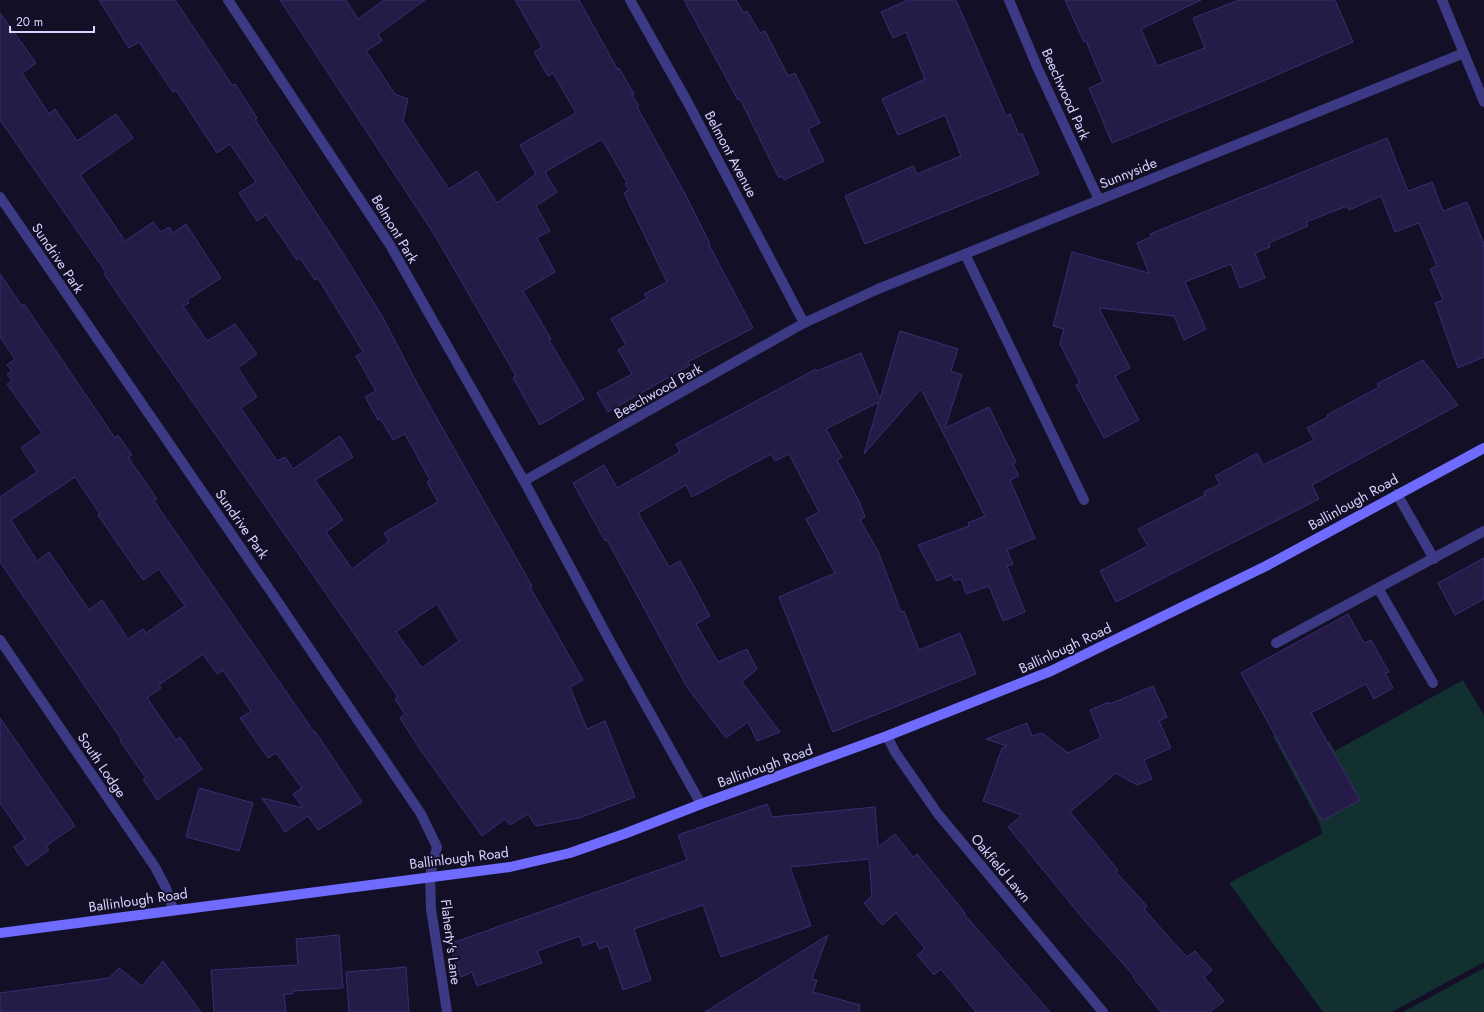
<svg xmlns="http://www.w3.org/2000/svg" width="1484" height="1012" font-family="Jost,sans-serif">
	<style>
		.green { fill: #12302f }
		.building { fill: #241b47; stroke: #3b2d73; fill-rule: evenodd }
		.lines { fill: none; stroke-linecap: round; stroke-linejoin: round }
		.lane { stroke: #3d3a85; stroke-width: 10 }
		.street { stroke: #3d3a85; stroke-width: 10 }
		.secondary { stroke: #6f6bff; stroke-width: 10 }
		.labels { text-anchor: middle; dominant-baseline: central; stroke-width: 4; stroke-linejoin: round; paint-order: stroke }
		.street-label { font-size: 14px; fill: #d9d4ff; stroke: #130f26 }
	</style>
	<rect width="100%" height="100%" fill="#130f26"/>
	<g class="green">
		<polygon points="1463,680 1484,715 1484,962 1392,1012 1323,1012 1229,883 1322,834 1320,824 1273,736 1306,717 1322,745 1329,741 1335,751"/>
		<polygon points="1484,968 1484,1012 1403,1012"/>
	</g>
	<g class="building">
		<path d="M99 0H175L232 85 235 84 257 118 255 120 341 250 382 316 418 385 532 586 530 587 583 680 570 687 587 729 605 721 635 797 579 818 536 826 528 814 510 825 505 819 482 836 420 749 400 718 405 714 395 699 398 697 144 332 104 274 106 272 0 120V13L36 63 22 73 49 114 55 109 77 141 116 114 133 138 80 175 125 241 153 222 161 232 169 227 173 233 186 224 221 278 187 300 189 303 183 306 207 341 235 324 257 354 238 368 257 397 241 408 277 461 285 457 293 469 340 436 353 457 315 480 343 520 326 532 352 569 389 541 384 533 438 502 427 482 430 480 405 434 393 440 380 418 378 420 365 397 376 391 356 356 363 352 318 278 315 280 300 258 297 260 266 215 257 221 239 193 256 182 230 144 217 153 176 90 173 92 139 42 129 48ZM437 604 459 641 422 668 396 632Z"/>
		<polygon points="280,0 346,0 358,19 384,0 425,0 378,34 382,41 366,51 395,94 408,99 403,121 449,189 477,171 497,203 536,174 520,145 576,113 553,73 548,76 534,52 542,47 515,0 579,0 618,70 619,68 634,94 632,95 639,106 637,107 684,192 710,244 709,245 753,328 688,362 690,365 608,412 597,393 632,374 618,350 626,345 611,319 647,298 644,294 667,282 624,193 629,190 625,184 627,183 602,139 545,172 557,192 536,206 550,231 537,238 555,272 523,291 551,339 549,340 584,399 540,425 513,378 516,376 434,234"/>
		<polygon points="684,0 736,0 744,13 747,11 760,33 765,31 788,76 795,73 820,123 808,129 824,161 784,180 782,176 779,178 740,99 738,100"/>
		<polygon points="908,0 956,0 1006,116 1010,114 1019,135 1022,133 1039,174 865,244 845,196 913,166 917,174 961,156 945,115 898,135 882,99 925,79 906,32 893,38 881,12"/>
		<polygon points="1065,0 1201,0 1141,29 1157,66 1205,48 1193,18 1239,0 1335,0 1353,42 1256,84 1112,143 1089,88 1103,82 1086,41 1084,42"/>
		<polygon points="1387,138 1408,191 1432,182 1443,211 1467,202 1484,244 1484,357 1458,368 1435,303 1443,300 1430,269 1437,266 1419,223 1395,232 1381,196 1349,210 1347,206 1306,222 1308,226 1269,243 1270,247 1255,253 1265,278 1240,288 1231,264 1185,282 1206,329 1184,340 1174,316 1099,308 1130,368 1115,376 1139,420 1104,438 1076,385 1080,383 1060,344 1064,329 1053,326 1072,252 1149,273 1137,243 1151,237 1150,234"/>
		<path d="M0 274 22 306 24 304 39 326 115 438 118 435 132 455 128 457 157 499 154 501 314 732 315 731 362 802 318 830 308 816 285 832 262 798 303 808 293 794 302 788 276 753 268 758 240 718 251 711 223 670 217 674 203 654 159 685 161 688 147 698 176 740 180 737 202 769 157 800 143 779 146 778 120 741 121 739 0 562V497L37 472 21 448 42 433 7 384 12 381 7 374 12 371 7 365 15 359 0 337ZM75 477 100 514 98 515 143 580 159 569 185 606 146 633 143 629 128 639 102 600 89 610 49 552 37 561 11 520Z"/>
		<polygon points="900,331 958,349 951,371 962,375 945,428 989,407 1016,462 1013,464 1019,476 1010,480 1035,538 1007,550 1013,564 1007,566 1025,612 1003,621 989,586 966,594 961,579 954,581 952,575 937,581 918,545 969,526 968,523 985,516 921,389 864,454 879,402 826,429 842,457 837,460 860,503 865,517 860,520 878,551 901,612 904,611 919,650 960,633 976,674 833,732 779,597 835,573 806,519 819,512 789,454 775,461 771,454 692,497 686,485 638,513 669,567 680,561 710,616 696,624 718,662 747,649 757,669 742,682 780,732 757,741 748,722 726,738 687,687 607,540 605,541 573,483 604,465 617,488 680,452 676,444 816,369 817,371 861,353 880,399"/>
		<polygon points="1423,360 1458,405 1312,485 1319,499 1116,602 1100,571 1148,546 1138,529 1205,495 1204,492 1220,484 1215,476 1257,453 1263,465 1314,440 1307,428 1328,417 1327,415 1379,387 1377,384"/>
		<polygon points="1484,558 1484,599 1455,615 1438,583"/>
		<polygon points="1348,614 1364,643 1371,640 1389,672 1385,673 1393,688 1374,699 1366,684 1311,713 1360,800 1322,821 1241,673"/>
		<polygon points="1153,686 1167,717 1159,721 1171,748 1144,760 1152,779 1137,785 1116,773 1070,812 1118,870 1116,872 1147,906 1144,909 1174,943 1187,957 1195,951 1212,970 1204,977 1224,1001 1210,1012 1161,1012 1133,977 1134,976 1085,921 1008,827 1022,815 983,801 1002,748 1007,746 986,739 1027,723 1032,736 1042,733 1068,753 1101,738 1090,710 1109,702 1110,704"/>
		<polygon points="0,718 75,826 46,846 49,850 27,866 14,847 25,839 0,803"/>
		<polygon points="199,788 253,803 239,851 186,837"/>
		<polygon points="767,804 772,817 875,807 878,847 895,834 913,857 917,854 965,913 964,914 1050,1012 976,1012 941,969 934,975 917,955 925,949 896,913 882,925 864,903 872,896 869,859 790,867 811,926 721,957 703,905 634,929 651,980 623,990 608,946 599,949 596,941 583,946 580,936 537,951 542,963 477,986 472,972 461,977 449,944 687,860 678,835"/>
		<polygon points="339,935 343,988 293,991 293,994 284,994 286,1012 214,1012 211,970 298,965 296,939"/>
		<polygon points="828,935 812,979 817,980 813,992 860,1005 859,1012 705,1012"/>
		<polygon points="163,961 201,1012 0,1012 0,993 109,978 119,968 142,986"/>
		<polygon points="406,967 409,1012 349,1012 346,972"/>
	</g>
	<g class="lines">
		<g class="lane">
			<polyline points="1397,494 1434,559"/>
			<polyline points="1378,588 1433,683"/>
			<polyline points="1276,643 1484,531"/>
		</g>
		<g class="street">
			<polyline points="228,0 390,245 524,481 611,643 701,804"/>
			<polyline points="630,0 687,101 804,323"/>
			<polyline points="1009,0 1038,69 1099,200"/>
			<polyline points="1442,0 1484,102"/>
			<polyline points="0,197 278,602 421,814 437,847 430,876 431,909 447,1012"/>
			<polyline points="965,254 1084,500"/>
			<polyline points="524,481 804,323 878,289 1464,53"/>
			<polyline points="0,640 155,867 166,888 173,909"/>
			<polyline points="887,736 895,752 938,814 1103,1012"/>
		</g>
		<polyline class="secondary" points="0,933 510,867 570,853 624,834 701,804 887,736 1051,671 1266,566 1484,448"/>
	</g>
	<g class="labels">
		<g class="street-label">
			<text transform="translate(1066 94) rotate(66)">Beechwood Park</text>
			<text transform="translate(731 154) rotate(62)">Belmont Avenue</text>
			<text transform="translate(1128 173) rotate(-22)">Sunnyside</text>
			<text transform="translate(395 229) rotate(59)">Belmont Park</text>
			<text transform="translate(58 258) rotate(56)">Sundrive Park</text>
			<text transform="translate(658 391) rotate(-29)">Beechwood Park</text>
			<text transform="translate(1353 502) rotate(-29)">Ballinlough Road</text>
			<text transform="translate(242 524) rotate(55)">Sundrive Park</text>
			<text transform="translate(1065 648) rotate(-25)">Ballinlough Road</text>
			<text transform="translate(102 765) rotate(56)">South Lodge</text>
			<text transform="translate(765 766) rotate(-20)">Ballinlough Road</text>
			<text transform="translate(459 858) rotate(-7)">Ballinlough Road</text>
			<text transform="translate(1001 868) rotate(50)">Oakfield Lawn</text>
			<text transform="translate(138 900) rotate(-8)">Ballinlough Road</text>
			<text transform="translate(451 942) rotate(83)">Flaherty's Lane</text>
		</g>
	</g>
	<path d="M10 26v6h84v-6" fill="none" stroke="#d9d4ff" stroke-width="2"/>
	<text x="16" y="26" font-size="12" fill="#d9d4ff" stroke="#130f26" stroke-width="3" paint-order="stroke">20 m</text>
</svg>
